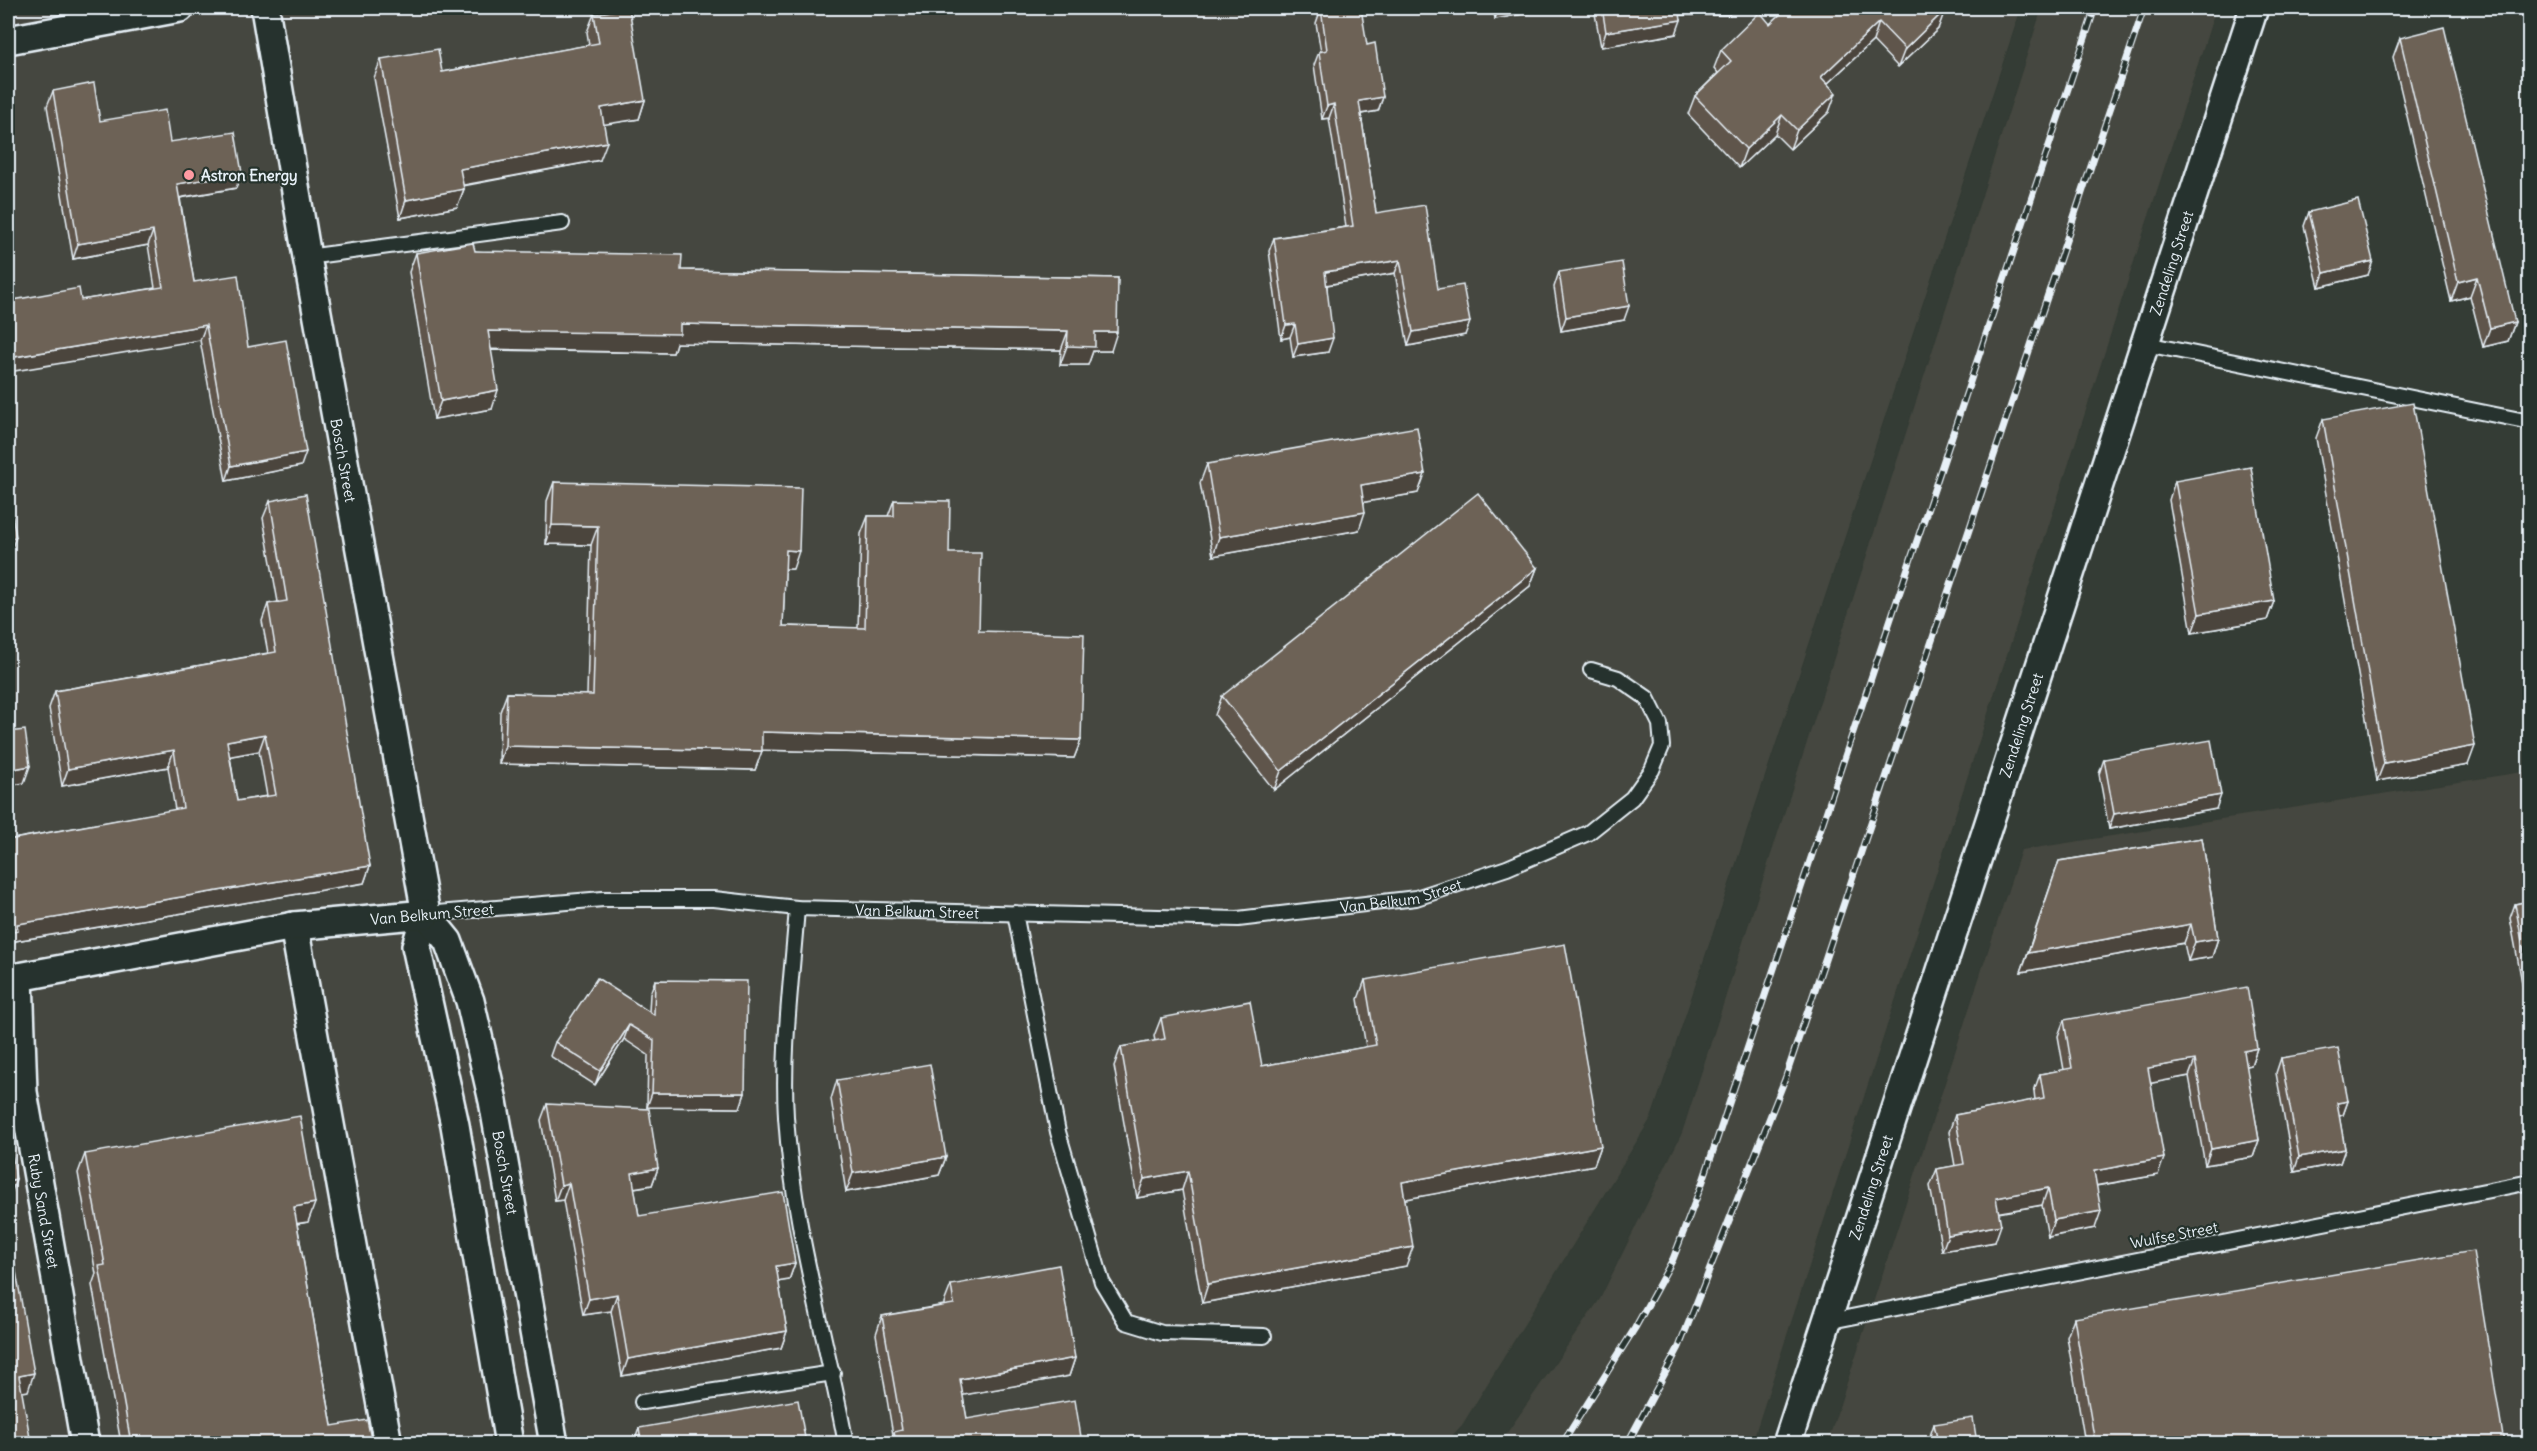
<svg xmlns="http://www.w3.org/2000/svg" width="2537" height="1451" font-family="Delius,sans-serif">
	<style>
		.built { fill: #45473f }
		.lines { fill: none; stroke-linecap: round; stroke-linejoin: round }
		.lane-casing { stroke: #e8f1f8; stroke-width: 18 }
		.street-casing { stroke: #e8f1f8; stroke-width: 32 }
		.lane { stroke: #26332d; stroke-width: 14 }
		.street { stroke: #26332d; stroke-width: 27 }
		.rail-casing { stroke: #e8f1f8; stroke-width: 7 }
		.rail { stroke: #26332d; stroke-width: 4.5; stroke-dasharray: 14; stroke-linecap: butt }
		.wall { fill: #5e544b; stroke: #e8f1f8; stroke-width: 1.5; fill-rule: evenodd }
		.shaded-wall { fill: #4c453d; stroke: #e8f1f8; stroke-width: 1.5 }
		.building { fill: #6d6257; stroke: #e8f1f8; stroke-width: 1.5; fill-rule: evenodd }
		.poi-dot { fill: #ff9aa2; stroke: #26332d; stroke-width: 2 }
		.labels { text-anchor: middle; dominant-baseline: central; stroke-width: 4.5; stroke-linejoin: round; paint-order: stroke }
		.poi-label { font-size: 15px; font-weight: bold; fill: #e8f1f8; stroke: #26332d; text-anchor: start }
		.street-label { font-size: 15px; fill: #e8f1f8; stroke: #26332d }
	</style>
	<rect width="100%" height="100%" fill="#343c35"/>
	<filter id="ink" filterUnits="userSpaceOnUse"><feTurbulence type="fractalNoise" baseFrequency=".0167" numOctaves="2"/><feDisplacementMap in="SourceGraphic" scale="12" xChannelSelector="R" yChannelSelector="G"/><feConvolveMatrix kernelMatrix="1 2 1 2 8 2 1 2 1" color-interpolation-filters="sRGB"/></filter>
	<g filter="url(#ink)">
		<g class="built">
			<polygon points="8,8 2021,8 1651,1118 1462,1425 1444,1444 8,1443"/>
			<polygon points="2042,8 2216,8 1752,1443 1500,1443 1600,1299 1682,1133"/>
			<polygon points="2529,771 2529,1443 1827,1444 2021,850"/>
		</g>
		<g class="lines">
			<g class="lane-casing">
				<g id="lane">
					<polyline points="307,257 562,223"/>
					<polyline points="2146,344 2530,422"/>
					<path d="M797 908C792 977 782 1048 786 1117 793 1227 826 1335 846 1444"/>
					<polyline points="1015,913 1058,1132 1102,1282 1126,1322 1162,1333 1264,1336"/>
					<path id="s1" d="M426 914 603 899H714L797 908 1238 919 1416 898 1507 868 1588 833 1632 798 1652 770 1662 746 1660 724 1647 698 1618 678 1591 670"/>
					<polyline points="1826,1322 2530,1182"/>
					<polyline points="642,1402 833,1373"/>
				</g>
			</g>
			<g class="street-casing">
				<g id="street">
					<path id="s2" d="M265 8 307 257 426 914 416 946 455 1125 509 1444"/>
					<polyline points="8,40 180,8"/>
					<path id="s3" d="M426 914 448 941 470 1001 493 1101 554 1444"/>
					<polyline points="294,926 388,1444"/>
					<path id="s4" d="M19 977 23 1092 85 1444"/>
					<polyline points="8,979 294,926 426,914"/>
					<path id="s5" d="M1787 1444 2254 8"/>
				</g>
			</g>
			<use href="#lane" class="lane"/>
			<use href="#street" class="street"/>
			<g class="rail-casing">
				<g id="rail">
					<polyline points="1562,1444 1635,1328 1673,1259 1703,1181 2095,8"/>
					<polyline points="1627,1444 1679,1347 1785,1079 2144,8"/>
				</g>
			</g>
			<use href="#rail" class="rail"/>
		</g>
		<g class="wall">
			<polygon points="1493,8 1557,8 1495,19"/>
			<polygon points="1594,8 1732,8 1729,15 1680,15 1676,34 1601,47"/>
			<polygon points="1787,8 1938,29 1898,67 1873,41 1827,84 1829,112 1790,149 1775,134 1739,168 1688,114 1695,96 1718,73 1714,68 1721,50 1770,24"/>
			<polygon points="1321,9 1367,45 1383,97 1378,111 1361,114 1376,213 1438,289 1465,335 1408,346 1395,273 1327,285 1328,352 1293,357 1290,337 1281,339 1269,251 1274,238 1346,227 1329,118 1322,119 1314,65 1319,52 1321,52 1316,23"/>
			<polygon points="594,14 645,100 639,119 603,124 600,160 463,186 464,189 457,207 400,218 374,78 381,59 442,72 589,45 587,32"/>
			<polygon points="2400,38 2515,322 2508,341 2483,347 2470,296 2451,301 2393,57"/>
			<polygon points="53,91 100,121 170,142 242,173 236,188 180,198 194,282 248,347 301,466 226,481 200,340 81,300 155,288 148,245 73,259 47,106"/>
			<polygon points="2309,212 2368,275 2319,287 2304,226"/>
			<polygon points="475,251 681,270 1118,278 1111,351 1093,351 1088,365 1060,365 1061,350 676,343 673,353 491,350 492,409 434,419 409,272 416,253"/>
			<polygon points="1559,272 1624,320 1561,331 1554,287"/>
			<polygon points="2323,419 2468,765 2377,781 2316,438"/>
			<polygon points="1207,464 1418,493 1364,502 1359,530 1213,556 1200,483"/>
			<polygon points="2175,481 2274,601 2267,620 2192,633 2169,500"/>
			<polygon points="554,482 793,569 785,569 783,626 858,628 861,534 868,516 888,516 894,500 949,553 979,631 1081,740 1074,758 762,750 755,770 499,764 500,712 507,693 587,695 591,545 546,544 547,501"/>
			<path d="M270 501 370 866 364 883 15 941 12 948H8V840L175 810 168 767 62 786 49 708 55 691 268 653 262 621 268 604 278 602 263 518ZM259 751 267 796 237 801 230 756Z"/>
			<polygon points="1537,568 1530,586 1274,790 1215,715 1222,696"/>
			<polygon points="2104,759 2216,809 2109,829 2099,774"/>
			<polygon points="2202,838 2218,938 2212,957 2188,961 2184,943 2021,972 2059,861"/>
			<polygon points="2529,901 2529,1020 2510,918 2515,904"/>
			<polygon points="655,980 745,1093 740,1108 647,1107 648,1055 624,1039 595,1085 550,1056 555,1042 649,1012 650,994"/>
			<polygon points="1365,980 1601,1146 1594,1165 1404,1199 1406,1266 1202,1303 1182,1190 1137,1198 1114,1066 1121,1047 1155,1041 1154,1036 1161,1018 1262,1066 1366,1047 1358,999"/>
			<polygon points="2064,1020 2257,1048 2251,1065 2246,1066 2259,1140 2253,1157 2205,1165 2189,1076 2151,1083 2158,1175 2096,1186 2095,1228 2048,1237 2042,1205 1998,1213 1995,1242 1942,1251 1930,1186 1937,1169 1955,1166 1949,1132 1955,1115 2035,1100 2034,1091 2040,1074 2064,1070 2058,1036"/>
			<polygon points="2281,1058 2348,1101 2343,1115 2339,1116 2345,1149 2340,1163 2294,1172 2276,1073"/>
			<polygon points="837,1080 946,1157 939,1175 846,1192 831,1099"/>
			<polygon points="547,1104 658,1168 652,1185 634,1188 639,1216 795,1263 789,1280 778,1281 787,1331 781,1348 622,1376 611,1311 583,1315 563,1200 555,1201 541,1120"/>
			<polygon points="85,1154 308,1222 297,1224 332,1426 372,1443 121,1443 92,1285 96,1274 78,1173"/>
			<polygon points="951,1285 1075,1358 1069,1376 962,1395 967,1419 1082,1443 890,1443 893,1435 876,1334 882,1316 944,1305 944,1303"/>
			<polygon points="2074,1318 2504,1443 2085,1443 2067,1337"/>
			<polygon points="1934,1424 1977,1443 1928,1443 1928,1442"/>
			<polygon points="639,1428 806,1443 634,1443"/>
		</g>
		<g class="shaded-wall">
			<polygon points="1499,8 1557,8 1495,19"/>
			<polygon points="1676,8 1732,8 1729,15 1673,15"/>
			<polygon points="1945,10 1938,29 1898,67 1905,49"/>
			<polygon points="1681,20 1676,34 1601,47 1606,32"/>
			<polygon points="1879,22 1873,41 1814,96 1821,77"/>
			<polygon points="1836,93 1829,112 1790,149 1797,130"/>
			<polygon points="1383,97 1378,111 1354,115 1359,101"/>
			<polygon points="645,100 639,119 594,126 601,108"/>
			<polygon points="1334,104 1329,118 1322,119 1327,106"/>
			<polygon points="1782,115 1775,134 1739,168 1746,149"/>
			<polygon points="607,142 600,160 453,187 460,169"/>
			<polygon points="242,173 236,188 172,199 177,184"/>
			<polygon points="464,189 457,207 400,218 406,200"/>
			<polygon points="153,231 148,245 73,259 78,244"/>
			<polygon points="1400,260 1395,273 1320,286 1325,272"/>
			<polygon points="2373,261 2368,275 2319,287 2324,273"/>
			<polygon points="2477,277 2470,296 2451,301 2458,282"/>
			<polygon points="1629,306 1624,320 1561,331 1566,317"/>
			<polygon points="1470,322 1465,335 1408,346 1413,332"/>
			<polygon points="2515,322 2508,341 2483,347 2490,328"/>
			<polygon points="680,324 1068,331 1061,350 676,343 673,353 481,349 488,331"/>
			<polygon points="1295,324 1290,337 1281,339 1286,325"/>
			<polygon points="206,325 200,340 8,372 8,358"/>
			<polygon points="1095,332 1117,332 1111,351 1093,351 1088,365 1060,365 1067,346"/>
			<polygon points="1333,338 1328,352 1293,357 1298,344"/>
			<polygon points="498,390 492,409 434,419 441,401"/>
			<polygon points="11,429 8,438 8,430"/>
			<polygon points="306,452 301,466 226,481 231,466"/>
			<polygon points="1425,474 1418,493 1354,504 1361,485"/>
			<polygon points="1365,512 1359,530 1213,556 1219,537"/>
			<polygon points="552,525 598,526 591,545 546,544"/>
			<polygon points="16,537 10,553 8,554 8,539"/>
			<polygon points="786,550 799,551 793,569 779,569"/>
			<polygon points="1537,568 1530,586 1274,790 1281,771"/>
			<polygon points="2274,601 2267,620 2192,633 2199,614"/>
			<polygon points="762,732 1081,740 1074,758 756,750"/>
			<polygon points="265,734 259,751 221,758 227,741"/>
			<polygon points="505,746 762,751 755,770 499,764"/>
			<polygon points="2475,746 2468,765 2377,781 2384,763"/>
			<polygon points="174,750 168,767 62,786 68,769"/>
			<polygon points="30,766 24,783 8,786 8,770"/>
			<polygon points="2221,795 2216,809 2109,829 2114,814"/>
			<polygon points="370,866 364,883 15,941 12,948 8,948 8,933 17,924"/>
			<polygon points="2191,924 2184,943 2021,972 2028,953"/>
			<polygon points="2218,938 2212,957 2188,961 2195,942"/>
			<polygon points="629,1025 624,1039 595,1085 600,1071"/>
			<polygon points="2257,1048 2251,1065 2238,1068 2244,1051"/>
			<polygon points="2195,1060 2189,1076 2142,1085 2148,1068"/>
			<polygon points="652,1093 745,1093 740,1108 647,1107"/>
			<polygon points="2348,1101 2343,1115 2332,1118 2337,1103"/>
			<polygon points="2259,1140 2253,1157 2205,1165 2211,1149"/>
			<polygon points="1601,1146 1594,1165 1395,1201 1402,1182"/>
			<polygon points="2345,1149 2340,1163 2294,1172 2299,1157"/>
			<polygon points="946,1157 939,1175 846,1192 853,1173"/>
			<polygon points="2164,1158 2158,1175 2088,1187 2094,1171"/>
			<polygon points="658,1168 652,1185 626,1189 632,1173"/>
			<polygon points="1188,1171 1182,1190 1137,1198 1144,1179"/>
			<polygon points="16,1179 10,1197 8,1198 8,1181"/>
			<polygon points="569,1183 563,1200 555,1201 561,1185"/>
			<polygon points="2048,1188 2042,1205 1989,1214 1996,1198"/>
			<polygon points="315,1203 308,1222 287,1225 294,1207"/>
			<polygon points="2101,1211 2095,1228 2048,1237 2054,1220"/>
			<polygon points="2001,1225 1995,1242 1942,1251 1948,1235"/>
			<polygon points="1413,1247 1406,1266 1202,1303 1208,1284"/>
			<polygon points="795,1263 789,1280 770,1283 776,1266"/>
			<polygon points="617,1294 611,1311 583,1315 589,1299"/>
			<polygon points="787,1331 781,1348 622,1376 628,1359"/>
			<polygon points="1075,1358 1069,1376 953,1397 960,1379"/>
			<polygon points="34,1373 28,1391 12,1394 19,1376"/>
		</g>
		<g class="building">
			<polygon points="629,8 645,100 601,108 607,142 460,169 464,189 406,200 381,59 438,49 442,72 599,43 594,14"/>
			<polygon points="1333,8 1361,8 1367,45 1375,43 1383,97 1359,101 1376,213 1425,205 1438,289 1463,285 1470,322 1413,332 1400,260 1325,272 1333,338 1298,344 1295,324 1286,325 1274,238 1353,226 1334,104 1327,106 1319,52 1327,50 1321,9"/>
			<polygon points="1602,8 1679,8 1681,20 1606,32"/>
			<polygon points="1787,8 1942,8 1945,10 1905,49 1879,22 1821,77 1836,93 1797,130 1782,115 1746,149 1695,96 1731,61 1721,50 1760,12 1770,24"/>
			<polygon points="2444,27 2515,322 2490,328 2477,277 2458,282 2400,38"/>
			<polygon points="94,83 100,121 165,110 170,142 235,132 242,173 177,184 194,282 238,275 248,347 286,340 306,452 231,466 206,325 8,358 8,301 79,288 81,300 163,287 153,231 78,244 53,91"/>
			<polygon points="2358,200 2373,261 2324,273 2309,212"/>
			<polygon points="473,243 475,251 682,255 681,270 1118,278 1117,332 1095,332 1095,347 1067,346 1068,331 680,324 680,334 488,331 498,390 441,401 416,253"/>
			<polygon points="1622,262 1629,306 1566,317 1559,272"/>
			<polygon points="2413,403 2475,746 2384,763 2323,419"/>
			<polygon points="8,410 11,429 8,430"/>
			<polygon points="1417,427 1425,474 1361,485 1365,512 1219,537 1207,464"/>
			<polygon points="2251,467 2274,601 2199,614 2175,481"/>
			<polygon points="554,482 801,488 799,551 786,550 783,626 865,628 868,516 894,516 894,500 950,501 949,553 981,553 979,631 1084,634 1081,740 762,732 762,751 505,746 507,693 593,695 598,526 552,525"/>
			<polygon points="1478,493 1537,568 1281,771 1222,696"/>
			<path d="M306 494 370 866 17 924 18 931 8 933V840L183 808 174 750 68 769 55 691 276 652 268 604 287 601 270 501ZM265 734 276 795 237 801 227 741Z"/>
			<polygon points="8,508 11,508 16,537 8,539"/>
			<polygon points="25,730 30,766 8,770 8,732"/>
			<polygon points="2211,740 2221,795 2114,814 2104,759"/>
			<polygon points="2202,838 2218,938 2195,942 2191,924 2028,953 2059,861"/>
			<polygon points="2529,901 2529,979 2515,904"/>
			<polygon points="1565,944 1601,1146 1402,1182 1413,1247 1208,1284 1188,1171 1144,1179 1121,1047 1165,1039 1161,1018 1250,1001 1262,1066 1376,1045 1365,980"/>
			<polygon points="597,978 654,1015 655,980 747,981 745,1093 652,1093 654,1040 629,1025 600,1071 555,1042"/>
			<polygon points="2247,987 2257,1048 2244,1051 2259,1140 2211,1149 2195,1060 2148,1068 2164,1158 2094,1171 2101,1211 2054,1220 2048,1188 1996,1198 2001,1225 1948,1235 1937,1169 1964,1164 1955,1115 2044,1098 2040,1074 2072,1068 2064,1020"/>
			<polygon points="2338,1048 2348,1101 2337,1103 2345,1149 2299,1157 2281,1058"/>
			<polygon points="930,1064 946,1157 853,1173 837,1080"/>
			<polygon points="547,1104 649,1109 658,1168 632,1173 639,1216 783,1192 795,1263 776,1266 787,1331 628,1359 617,1294 589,1299 569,1183 561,1185"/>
			<polygon points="300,1116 315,1203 294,1207 332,1426 367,1420 372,1443 131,1443 99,1266 105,1265 85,1154"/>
			<polygon points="8,1127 16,1179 8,1181"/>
			<polygon points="8,1226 34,1373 19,1376 31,1443 8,1443"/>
			<polygon points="2473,1251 2504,1443 2095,1443 2074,1318"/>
			<polygon points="1059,1265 1075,1358 960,1379 967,1419 1075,1400 1082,1443 896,1443 894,1432 902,1430 882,1316 954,1304 951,1285"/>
			<polygon points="798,1400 806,1443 641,1443 639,1428"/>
			<polygon points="1973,1418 1977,1443 1935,1443 1938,1443 1934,1424"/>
		</g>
	</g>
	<circle class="poi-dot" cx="189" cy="175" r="6"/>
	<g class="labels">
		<g class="poi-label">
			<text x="201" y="175">Astron Energy</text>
		</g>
		<g class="street-label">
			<text stroke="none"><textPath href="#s5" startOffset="1242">Zendeling Street</textPath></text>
			<text stroke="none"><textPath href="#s2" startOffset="459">Bosch Street</textPath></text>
			<text stroke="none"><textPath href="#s5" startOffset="756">Zendeling Street</textPath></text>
			<text stroke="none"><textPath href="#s1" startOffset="978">Van Belkum Street</textPath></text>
			<text stroke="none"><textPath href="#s1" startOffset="492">Van Belkum Street</textPath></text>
			<text transform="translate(432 914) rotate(-5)">Van Belkum Street</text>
			<text stroke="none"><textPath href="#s3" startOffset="274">Bosch Street</textPath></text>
			<text stroke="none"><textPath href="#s5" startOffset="270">Zendeling Street</textPath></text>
			<text stroke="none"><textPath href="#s4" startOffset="236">Ruby Sand Street</textPath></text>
			<text transform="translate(2174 1235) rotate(-11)">Wulfse Street</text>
		</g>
	</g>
	<rect width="2537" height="1451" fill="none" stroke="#26332d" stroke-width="30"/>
	<rect x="15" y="15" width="2507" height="1421" fill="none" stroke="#e8f1f8" stroke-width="2" filter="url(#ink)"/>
</svg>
